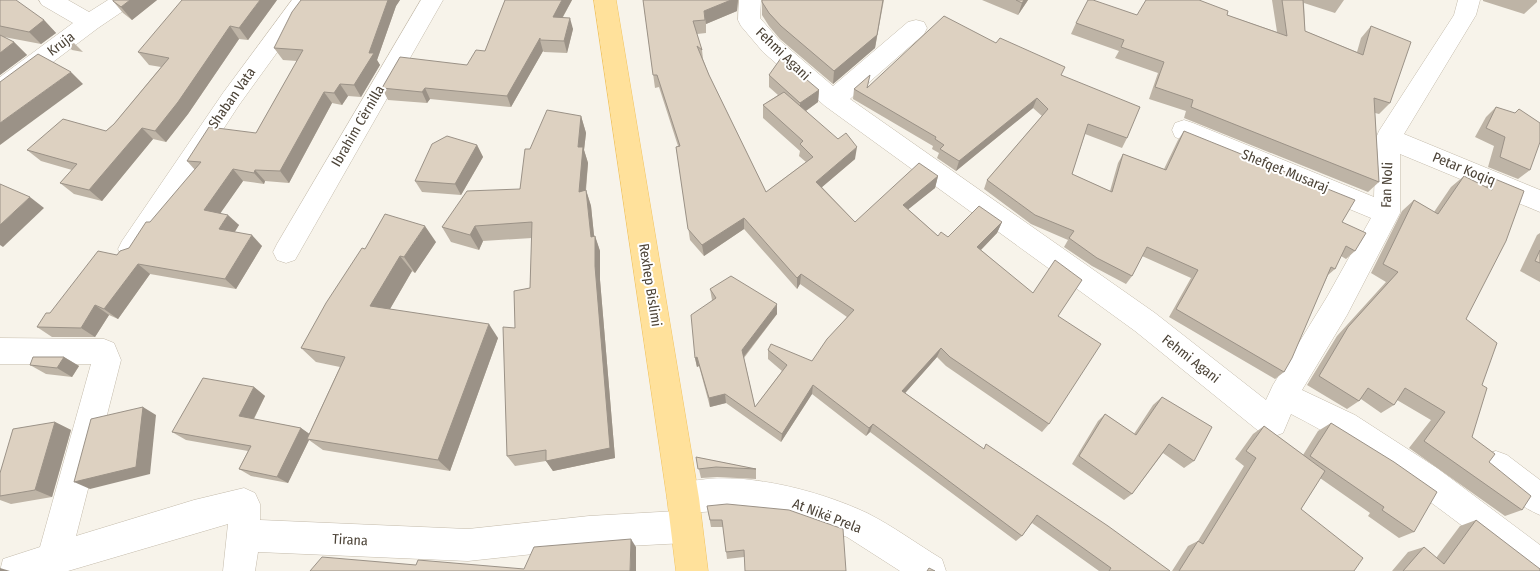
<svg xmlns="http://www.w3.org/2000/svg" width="1540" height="571" font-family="'Fira Sans Condensed',sans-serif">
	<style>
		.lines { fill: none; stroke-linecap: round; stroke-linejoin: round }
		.minor-casing { stroke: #c4bbab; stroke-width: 1 }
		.major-casing { stroke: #f2c35d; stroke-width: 1 }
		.minor { fill: #fff; fill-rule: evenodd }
		.major { fill: #ffe19b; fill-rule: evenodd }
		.wall { fill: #beb4a6 }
		.shaded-wall { fill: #9b9287 }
		.building { fill: #ddd1c1; stroke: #9b9287 }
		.labels { text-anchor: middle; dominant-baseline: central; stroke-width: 4; stroke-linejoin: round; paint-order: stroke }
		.street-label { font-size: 14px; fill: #4c4337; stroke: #fff }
	</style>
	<rect width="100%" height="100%" fill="#f7f3ea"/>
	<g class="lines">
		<g class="minor-casing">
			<g id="minor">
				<polygon points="39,0 68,0 89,12 108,0 135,0 132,5 98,28 8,96 0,99 0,77 73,23 42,5"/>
				<polygon points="292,0 315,0 239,105 140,257 131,260 122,257 118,249 122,241 223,93"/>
				<polygon points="421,0 443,0 295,260 286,263 277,260 273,252 277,244"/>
				<path d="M739 0H761L760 18 779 40 833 86 908 22 916 20 924 22 927 28 924 34 850 99 1155 313 1266 400 1273 385 1327 297 1371 218 1175 137 1172 130 1175 123 1184 120 1193 123 1374 197 1376 138 1379 131 1454 15 1458 0H1480L1476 15 1404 134 1540 190V212L1400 154V213L1347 315 1302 390 1355 415 1437 468 1540 545V571H1521C1447 514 1374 456 1291 414L1283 433 1272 437 1261 433 1135 331 825 106 763 52 741 26 738 20Z"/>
				<path d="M0 338 104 339 114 343 121 360 76 536 194 500 244 488 255 493 260 504V520L468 529 589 516 677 511 672 509 667 498 672 487C726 465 816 489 867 513 893 526 917 544 942 559L946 571H900L847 537 789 516 728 510 690 513 696 516 701 527 696 538 685 543 589 548 468 561 258 552 255 571H223L228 524 68 571H0L3 559 40 547 91 364H0Z"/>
				<path d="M1496 451 1507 455 1540 480V515C1521 507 1488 484 1481 466L1485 455Z"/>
			</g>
		</g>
		<g class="major-casing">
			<polygon id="major" points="594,0 616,0 699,498 708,571 676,571 667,498"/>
		</g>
		<use href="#minor" class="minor"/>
		<use href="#major" class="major"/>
	</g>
	<g class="wall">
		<polygon points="0,0 44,20 56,33 41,44 4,37 14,42 27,55 0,75"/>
		<polygon points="157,0 132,20 123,13 113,1"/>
		<polygon points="277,0 248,40 239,39 188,114 166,142 153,139 102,201 74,194 60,183 72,170 41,161 27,150 106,131 114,124 161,67 149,65 138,52"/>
		<polygon points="301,0 400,0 396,6 377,60 380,65 361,97 348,96 342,105 332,103 289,183 265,181 264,184 243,181 220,213 239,225 234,232 262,246 236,289 150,274 118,319 109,315 95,337 52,337 37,327 50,313 117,255 129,248 195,170 187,161 256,133 297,61 283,60 274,48"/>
		<polygon points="505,0 572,0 563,17 573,29 567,53 544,52 543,51 511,107 430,99 427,103 388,100 382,88 467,65 485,51"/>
		<polygon points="643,0 738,0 737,11 706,24 706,33 697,34 702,50 703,59 709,75 766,192 806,162 799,156 800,151 763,118 763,105 778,95 769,87 769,75 819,90 818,102 806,111 855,159 822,187 855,222 938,176 935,188 908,209 938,236 948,237 1002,222 997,233 981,250 1058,316 1049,424 1042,432 946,366 937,357 905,393 983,449 1170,571 1099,571 1032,523 1022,536 1016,541 870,432 866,436 812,394 781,442 726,403 710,407 699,366 697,367 695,358 712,300 710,289 777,314 744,358 755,407 782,371 768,359 768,350 812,361 847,317 800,284 797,289 744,229 704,256 690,240 676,147 678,146 659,87 655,88"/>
		<polygon points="762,0 884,0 875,48 833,84 780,39 769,26 762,15"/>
		<polygon points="982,0 1028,0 1018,15"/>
		<polygon points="1272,0 1344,0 1335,13 1304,3 1305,31 1357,52 1361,38 1371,26 1390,103 1379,114 1375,113 1379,182 1368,192 1184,118 1186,111 1149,99 1158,73 1115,58 1119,51 1071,34 1076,23 1137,15 1227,15 1277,32"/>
		<polygon points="1483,0 1537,0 1537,2 1524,14 1483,1"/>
		<polygon points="60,38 71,40 83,52 72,50"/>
		<polygon points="1061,75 1127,138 1122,148 1085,134 1072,174 1110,191 1118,163 1123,154 1164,169 1178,140 1184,131 1342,222 1355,251 1346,259 1341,256 1335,269 1328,275 1284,372 1275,379 1169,317 1191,278 1142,256 1132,276 1126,284 1092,266 1064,247 1068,240 1031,224 984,189 987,180 1042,116 1033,108 956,171 937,158 939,153 932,149 933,146 853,99 854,89"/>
		<polygon points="1496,107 1530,170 1518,179 1488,167 1494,146 1475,137 1486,117"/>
		<polygon points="581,116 586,133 584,150 588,163 586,191 586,190 591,206 594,236 595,236 600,251 600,280 615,458 553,471 546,461 515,466 507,456 515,328 530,288 532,238 483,241 479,250 451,242 442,227 520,189 530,149"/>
		<polygon points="477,145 483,157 461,195 422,192 415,181"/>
		<polygon points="1464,176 1485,187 1495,179 1466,319 1482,385 1472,437 1522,510 1505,516 1409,448 1431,420 1397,400 1394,405 1381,413 1361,399 1359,401 1347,409 1307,385 1337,336 1386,282 1371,273 1402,211 1414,200 1434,212 1451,187"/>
		<polygon points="1540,233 1540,282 1520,271 1537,235"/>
		<polygon points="436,242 415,273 412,271 390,309 498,338 450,471 323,450 309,440 288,483 251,476 239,469 248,451 186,440 172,432 254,387 265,396 254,419 301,428 309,434 340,367 316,362 301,348 365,249"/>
		<polygon points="64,357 79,366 72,377 46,374 30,365"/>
		<polygon points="1162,397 1194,461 1184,468 1163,453 1132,494 1124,500 1072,464 1098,421 1105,414 1134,434 1153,405"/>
		<polygon points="55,422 71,430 52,497 11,504 0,500 0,473"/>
		<polygon points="1331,423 1414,532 1399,538 1368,516 1370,513 1320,478 1301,509 1354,571 1172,571 1188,546 1198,541 1244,466 1235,459 1253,434 1264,426 1303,455 1318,431"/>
		<polygon points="696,457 756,469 756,479 718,477 701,478"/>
		<polygon points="707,506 789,510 744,557 727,559 723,527 711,527"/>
		<polygon points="1476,520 1540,571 1392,571 1408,552 1424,547 1436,558 1460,526"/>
	</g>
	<g class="shaded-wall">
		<polygon points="130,0 157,0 132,20 121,7"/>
		<polygon points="260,0 277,0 248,40 239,28"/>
		<polygon points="388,0 400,0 396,6 377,60 380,65 361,97 354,85 369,53"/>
		<polygon points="562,0 572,0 556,29 553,17"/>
		<polygon points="731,0 738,0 737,11 706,24 704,11"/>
		<polygon points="883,0 875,48 833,84 834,71"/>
		<polygon points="1024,0 1028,0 1018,15 1022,3"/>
		<polygon points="570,18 573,29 567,53 564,41"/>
		<polygon points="44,20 56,33 41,44 29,32"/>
		<polygon points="230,26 239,39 188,114 166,142 155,131"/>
		<polygon points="540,38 540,40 543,51 511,107 507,96"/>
		<polygon points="14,42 27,55 0,75 0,53"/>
		<polygon points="71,72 83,84 0,145 0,123"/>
		<polygon points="340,84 348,96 342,105 334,93"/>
		<polygon points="425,88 430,99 427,103 422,92"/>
		<polygon points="819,90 818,102 800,115 800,103"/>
		<polygon points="324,92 332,103 289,183 280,171"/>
		<polygon points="1037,98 1033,108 956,171 959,161"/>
		<polygon points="581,116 586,133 584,150 588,163 584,207 579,192 578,147"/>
		<polygon points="142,128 153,139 102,201 89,190"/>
		<polygon points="477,145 483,157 461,195 455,184"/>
		<polygon points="857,147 855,159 815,193 816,182"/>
		<polygon points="233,169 243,181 215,221 204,210"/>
		<polygon points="255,170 265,181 264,184 254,173"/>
		<polygon points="938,176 935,188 900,216 903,205"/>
		<polygon points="586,190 591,206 595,245 595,236 600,251 600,280 615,458 553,471 546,461 591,237"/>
		<polygon points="30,197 44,208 3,247 0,245 0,225"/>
		<polygon points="228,215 239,225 230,240 219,229"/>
		<polygon points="744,218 744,229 704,256 702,245"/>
		<polygon points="1002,222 997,233 973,258 977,247"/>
		<polygon points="425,226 436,242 415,273 404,257"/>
		<polygon points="475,226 483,241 479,250 470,235"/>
		<polygon points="252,235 262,246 236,289 225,279"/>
		<polygon points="400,256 412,271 383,321 370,306"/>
		<polygon points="138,264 150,274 118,319 104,309"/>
		<polygon points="801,274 800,284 797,289 797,278"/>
		<polygon points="777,304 777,314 742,359 742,350"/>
		<polygon points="95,305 109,315 95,337 81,328"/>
		<polygon points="489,324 498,338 450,471 438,460"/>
		<polygon points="941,348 937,357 899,400 902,391"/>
		<polygon points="64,357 79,366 72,377 57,368"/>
		<polygon points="697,357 699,366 697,367 695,358"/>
		<polygon points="813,385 812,394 781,442 782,434"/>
		<polygon points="254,387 265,396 251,424 239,416"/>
		<polygon points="725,394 726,403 710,407 709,398"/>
		<polygon points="143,407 156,415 150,474 90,489 74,482"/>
		<polygon points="55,422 71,430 52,497 35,490"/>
		<polygon points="873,424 870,432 866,436 869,428"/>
		<polygon points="301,428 311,435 307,439 309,440 288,483 277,477"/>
		<polygon points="631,539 636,547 636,571 630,571"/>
		<polygon points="0,568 10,571 0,571"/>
	</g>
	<g class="building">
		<polygon points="0,0 16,0 44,20 29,32 0,26"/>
		<polygon points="113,0 130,0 121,7 113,1"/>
		<polygon points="182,0 260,0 239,28 230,26 178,102 155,131 142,128 89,190 60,183 77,164 27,150 63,119 106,131 114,124 169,58 138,52"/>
		<polygon points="301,0 388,0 369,53 374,53 354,85 340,84 334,93 324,92 280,171 255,170 254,173 233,169 204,210 228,215 219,229 252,235 225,279 138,264 104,309 95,305 81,328 37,327 46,313 50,313 98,251 117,255 120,251 129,248 146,222 150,222 201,162 187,161 209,127 256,133 303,50 274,48 292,12"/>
		<polygon points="505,0 562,0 553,17 570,18 564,41 540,40 540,38 507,96 425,88 422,92 382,88 400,57 467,65 476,50 485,51"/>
		<polygon points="643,0 731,0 704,11 705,20 693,21 702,50 697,46 709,75 766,192 813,157 800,144 803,141 763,105 784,92 838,139 846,133 857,147 816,182 855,222 919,163 938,176 903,205 938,236 941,232 948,237 979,206 1002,222 977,247 1033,293 1055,260 1082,280 1058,316 1101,344 1049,424 950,357 941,348 902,391 984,449 986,444 1108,526 1170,571 1109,571 1111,568 1037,515 1022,536 873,424 869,428 813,385 782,434 725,394 709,398 697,357 695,358 691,315 716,298 710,289 731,276 777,304 742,350 755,407 787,365 768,350 771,344 812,361 827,339 854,310 801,274 797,278 744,218 702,245 688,229 676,147 680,146 657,75 653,75"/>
		<polygon points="762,0 883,0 877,35 834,71 781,26 769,13 762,2"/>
		<polygon points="1016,0 1024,0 1022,3"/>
		<polygon points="1088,0 1093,0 1137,15 1146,0 1199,0 1228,11 1227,15 1287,36 1282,0 1303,0 1305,31 1363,55 1371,26 1411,42 1390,103 1374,98 1379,182 1191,107 1193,100 1155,87 1164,62 1121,47 1124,40 1076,23"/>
		<polygon points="944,16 996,43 1000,38 1065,67 1061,75 1140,107 1127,138 1088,124 1072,174 1112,192 1123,154 1166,170 1184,131 1355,200 1342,222 1366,233 1355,251 1346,246 1335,269 1331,267 1292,358 1284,372 1176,309 1198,270 1147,247 1132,276 1097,258 1069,238 1074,231 1035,215 987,180 1048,109 1037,98 959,161 940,149 944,145 935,139 936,137 854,89 870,75 867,88"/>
		<polygon points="0,35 14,42 0,53"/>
		<polygon points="64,35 71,40 60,38"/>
		<polygon points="38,54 71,72 0,123 0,82"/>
		<polygon points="781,58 819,90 800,103 769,75"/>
		<polygon points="1496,107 1515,113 1519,109 1540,123 1540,142 1530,170 1500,157 1505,137 1486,128"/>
		<polygon points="547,110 581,116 578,147 583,147 579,192 586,190 591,237 595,236 595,266 610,448 546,461 546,450 507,456 503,327 515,328 514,291 530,288 532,222 475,226 470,235 442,227 467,191 520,189 525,149 530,149"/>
		<polygon points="447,136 477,145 455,184 415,181 432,144"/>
		<polygon points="1464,176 1492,190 1495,179 1524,191 1506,241 1466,319 1497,343 1482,385 1487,388 1472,437 1495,454 1489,462 1531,496 1522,510 1424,441 1445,412 1405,388 1394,405 1368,388 1359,401 1319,376 1348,327 1398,272 1383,264 1414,200 1438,214"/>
		<polygon points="0,184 30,197 0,225"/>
		<polygon points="385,214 425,226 404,257 400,256 370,306 489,324 438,460 307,439 345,357 301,348 326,303 362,248 365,249"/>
		<polygon points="1540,250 1540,263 1535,261"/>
		<polygon points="33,357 64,357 57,368 30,365"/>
		<polygon points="203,378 254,387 239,416 301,428 277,477 239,469 251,446 172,432"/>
		<polygon points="1162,397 1212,427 1194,461 1169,444 1132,494 1079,456 1105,414 1136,435"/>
		<polygon points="143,407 136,467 74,482 91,419"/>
		<polygon points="55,422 35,490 0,496 0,473 13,429"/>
		<polygon points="1331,423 1394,462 1437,492 1414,532 1382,510 1384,507 1310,456"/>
		<polygon points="1264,426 1325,471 1301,509 1363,558 1354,571 1179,571 1198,541 1203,544 1256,458 1246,451"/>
		<polygon points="696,457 756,469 716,467 698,469"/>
		<polygon points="727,504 789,510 843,529 846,571 745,571 744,550 726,552 722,520 710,520 707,506"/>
		<polygon points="1476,520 1540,569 1540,571 1403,571 1424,547 1444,564"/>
		<polygon points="631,539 630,571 310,571 322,557 416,565 418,560 524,569 534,547"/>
		<polygon points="929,568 935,571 927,571"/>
	</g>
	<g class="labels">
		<g class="street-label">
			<text transform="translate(61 44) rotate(-37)">Kruja</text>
			<text transform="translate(783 54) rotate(44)">Fehmi Agani</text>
			<text transform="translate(232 98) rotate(-55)">Shaban Vata</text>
			<text transform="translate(358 126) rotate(-60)">Ibrahim Cërnilla</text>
			<text transform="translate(1464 169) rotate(22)">Petar Koqiq</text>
			<text transform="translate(1285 171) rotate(22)">Shefqet Musaraj</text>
			<text transform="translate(1387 185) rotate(-88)">Fan Noli</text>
			<text transform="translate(650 285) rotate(81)">Rexhep Bislimi</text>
			<text transform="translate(1191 359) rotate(38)">Fehmi Agani</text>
			<text transform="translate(827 516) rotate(21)">At Nikë Prela</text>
			<text transform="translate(350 540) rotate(3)">Tirana</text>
		</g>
	</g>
</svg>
